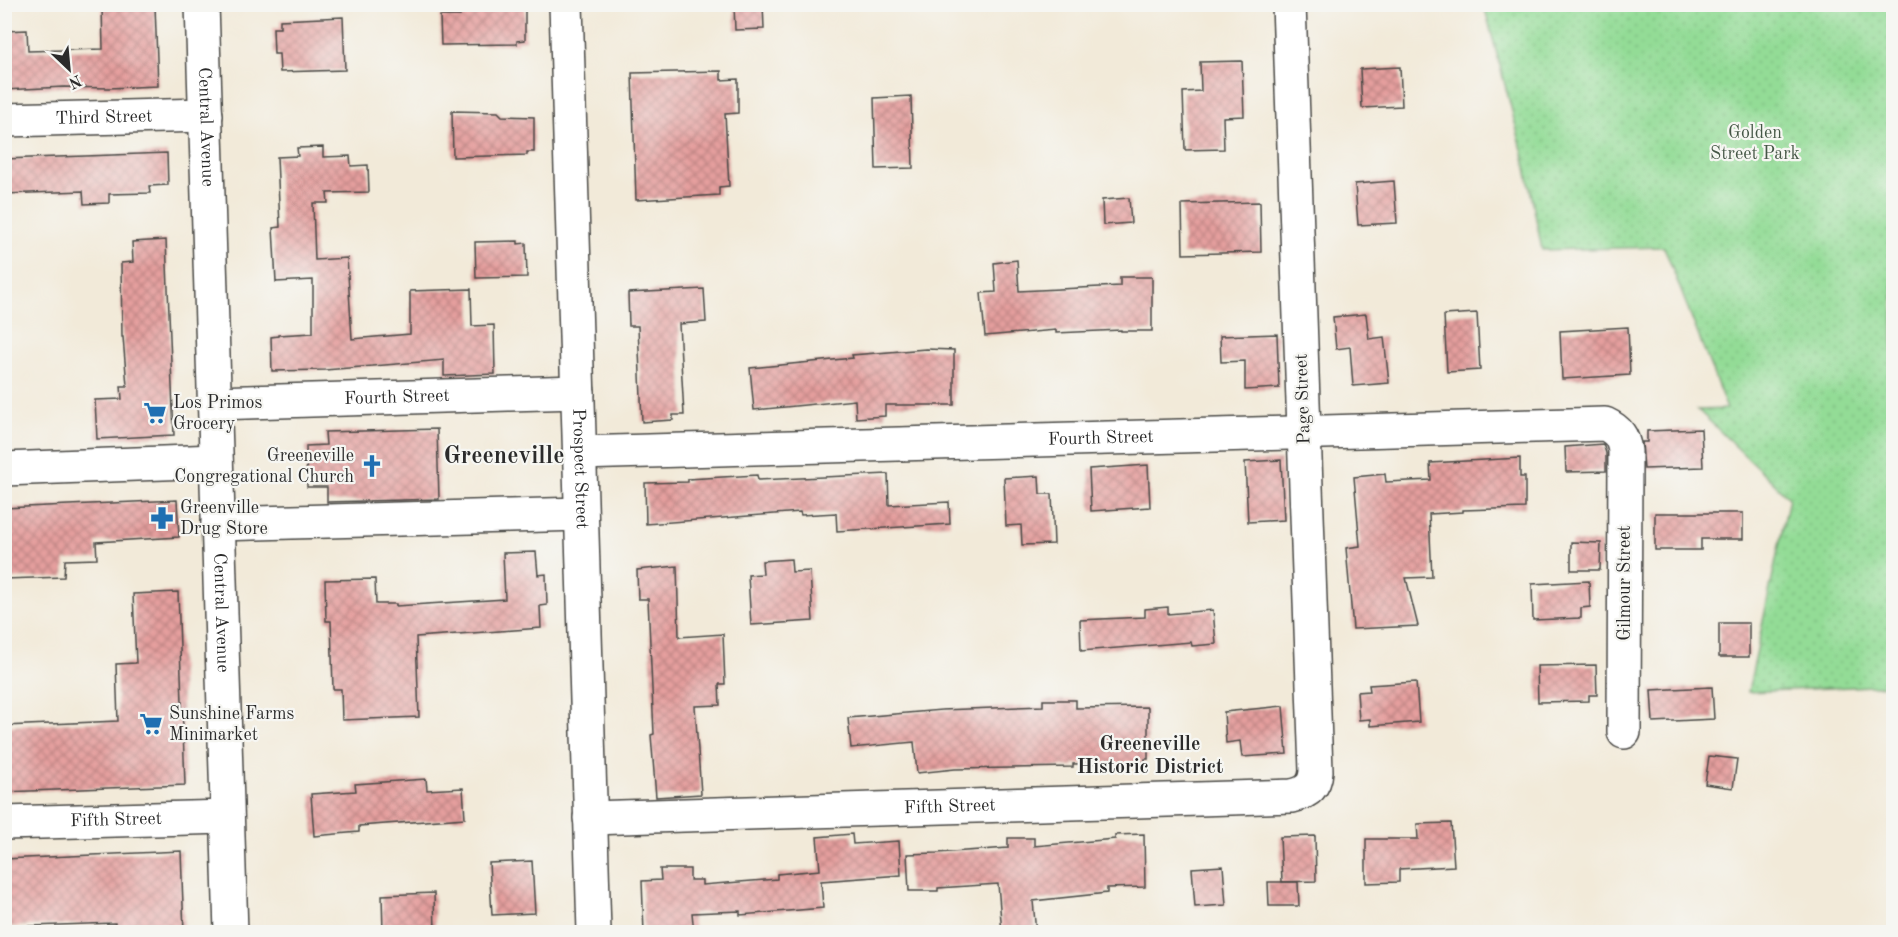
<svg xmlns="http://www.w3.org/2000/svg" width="1898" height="937" font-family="'Old Standard TT',serif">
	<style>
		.park { fill: url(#park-dots); stroke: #5f8460; stroke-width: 1.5 }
		.building { fill: url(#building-cross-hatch) }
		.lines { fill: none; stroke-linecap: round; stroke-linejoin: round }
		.minor-casing { stroke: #494845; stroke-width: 36 }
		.minor { stroke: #fff; stroke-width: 33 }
		.labels { text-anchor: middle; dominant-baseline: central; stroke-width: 4.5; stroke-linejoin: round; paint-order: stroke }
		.street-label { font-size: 18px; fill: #2b2b2b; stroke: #f6f6f2 }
		.park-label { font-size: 18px; fill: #455746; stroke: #f6f6f2 }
		.poi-label { font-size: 18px; fill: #2b2b2b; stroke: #f6f6f2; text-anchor: start }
		.neighbourhood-label { font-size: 20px; font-weight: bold; fill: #2b2b2b; stroke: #f6f6f2 }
		.district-label { font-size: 24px; font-weight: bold; fill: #2b2b2b; stroke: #f6f6f2 }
	</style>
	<defs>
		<pattern id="park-dots" width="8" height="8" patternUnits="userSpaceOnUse" patternTransform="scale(1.5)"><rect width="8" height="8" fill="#93dc96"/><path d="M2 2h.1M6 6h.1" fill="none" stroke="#7fbd81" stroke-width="1.8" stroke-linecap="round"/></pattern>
		<pattern id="building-cross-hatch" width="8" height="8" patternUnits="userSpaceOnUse" patternTransform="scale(1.5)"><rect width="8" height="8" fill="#e59f9e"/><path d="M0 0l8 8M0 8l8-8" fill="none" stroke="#ba8281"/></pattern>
	</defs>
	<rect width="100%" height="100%" fill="#f6f6f2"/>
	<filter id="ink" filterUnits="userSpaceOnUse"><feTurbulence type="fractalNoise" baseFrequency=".0167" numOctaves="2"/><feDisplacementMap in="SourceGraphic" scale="12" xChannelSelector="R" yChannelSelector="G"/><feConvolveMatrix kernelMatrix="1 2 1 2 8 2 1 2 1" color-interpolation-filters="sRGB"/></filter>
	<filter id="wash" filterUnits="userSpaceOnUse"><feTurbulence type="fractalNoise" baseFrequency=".008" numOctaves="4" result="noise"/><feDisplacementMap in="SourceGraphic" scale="24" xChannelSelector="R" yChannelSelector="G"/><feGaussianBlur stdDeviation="1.35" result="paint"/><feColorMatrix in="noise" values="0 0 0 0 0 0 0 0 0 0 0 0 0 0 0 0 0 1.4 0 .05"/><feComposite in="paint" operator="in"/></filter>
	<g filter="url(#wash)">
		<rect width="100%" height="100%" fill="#f2ead9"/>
		<polygon class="park" points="1484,5 1893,5 1893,685 1748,692 1789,498 1698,410 1727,409 1664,247 1542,250 1524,157"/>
		<g id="blocks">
			<g class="building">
				<polygon points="468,4 516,4 516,6 525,6 525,40 517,41 517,44 441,45 440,16 460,16 460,8 468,8"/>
				<polygon points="734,4 763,4 764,29 735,30"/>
				<polygon points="155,6 158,86 109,88 64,87 4,90 4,31 27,30 28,51 103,49 102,7"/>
				<polygon points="343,17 345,70 280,72 279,54 274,54 273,28 280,28 280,20"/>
				<polygon points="1242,61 1244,116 1223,117 1224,149 1185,150 1183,92 1201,91 1200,62"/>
				<polygon points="1400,67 1402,106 1362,108 1360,69"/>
				<polygon points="721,71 721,80 738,79 738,113 725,114 729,186 719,187 719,195 636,200 632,73"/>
				<polygon points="911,96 913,168 876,169 874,98"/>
				<polygon points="452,111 498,112 502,116 534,117 534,152 527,152 527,155 453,157"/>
				<polygon points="323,147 323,157 350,156 351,166 368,165 369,192 327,193 328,203 313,203 315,260 347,258 352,339 410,334 410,291 471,289 472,326 494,325 495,374 444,376 444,360 325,370 272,371 271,337 278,336 278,335 313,333 313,280 276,282 273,228 280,227 277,157 298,156 297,148"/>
				<polygon points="167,153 168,185 149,186 150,193 109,194 109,203 84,204 83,191 4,194 4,159"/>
				<polygon points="1394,181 1397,223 1358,225 1355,184"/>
				<polygon points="1129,198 1131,223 1103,225 1102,200"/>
				<polygon points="1260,202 1261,252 1183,254 1182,204"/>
				<polygon points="166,240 174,435 97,439 95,400 122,399 121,386 127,386 123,337 122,337 121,263 133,262 132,242"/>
				<polygon points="518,241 518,244 526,243 527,277 476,278 475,242"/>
				<polygon points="1017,260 1019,291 1120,286 1120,277 1152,277 1152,331 1121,331 1121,330 1056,333 1056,330 985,336 981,293 996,292 994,263"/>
				<polygon points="704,289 706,322 679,324 684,415 673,415 673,420 642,422 638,326 629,326 628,293"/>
				<polygon points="1477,313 1480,370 1447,372 1444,315"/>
				<polygon points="1366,314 1369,339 1384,337 1389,383 1353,386 1350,347 1336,349 1333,317"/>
				<polygon points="1628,327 1630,375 1562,379 1560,331"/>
				<polygon points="1277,334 1279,388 1245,390 1245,361 1221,362 1220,336"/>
				<polygon points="926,349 954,350 954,405 885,405 885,416 856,418 855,400 754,410 750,368 853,358 852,355"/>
				<polygon points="437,429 439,499 327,502 327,487 307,487 306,446 326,445 325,432"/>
				<polygon points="1701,429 1703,467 1644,469 1642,442 1647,442 1647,431"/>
				<polygon points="1603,444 1606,453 1606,471 1566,472 1565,447"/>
				<polygon points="1520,458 1520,477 1525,477 1525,508 1463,510 1463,512 1429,514 1432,577 1406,578 1418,626 1353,629 1346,548 1360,546 1354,477 1385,474 1386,482 1431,480 1430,463"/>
				<polygon points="1281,460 1284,520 1248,522 1245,462"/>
				<polygon points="1148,465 1150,507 1091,511 1089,469"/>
				<polygon points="888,474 889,505 949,502 950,524 837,531 836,513 801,515 800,512 646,524 645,483 688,482 688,479 757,475 758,480"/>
				<polygon points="1039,476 1040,494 1052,494 1054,544 1022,545 1021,525 1006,526 1004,478"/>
				<polygon points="177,500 179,537 96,542 97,559 65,560 64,577 4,579 4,508"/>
				<polygon points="1655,513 1743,513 1743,539 1701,539 1701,550 1655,550"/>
				<polygon points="1571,542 1601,543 1600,570 1571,570"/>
				<polygon points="536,552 538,575 546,574 547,605 540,606 541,628 416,637 419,717 342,720 341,689 333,689 331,621 326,621 325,580 375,579 376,604 396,604 396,606 505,599 503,553"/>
				<polygon points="791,559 792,572 810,571 813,621 751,625 748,575 763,574 762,561"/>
				<polygon points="677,566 679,637 723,634 725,684 719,684 720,705 695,706 701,794 656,797 651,735 654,734 648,599 638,599 637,570"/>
				<polygon points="1589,581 1590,607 1581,608 1581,618 1533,620 1532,584"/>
				<polygon points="178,592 185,785 4,792 4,726 118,721 116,664 136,663 133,594"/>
				<polygon points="1168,607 1168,614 1213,610 1216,644 1192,646 1191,642 1081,651 1080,620 1145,617 1145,609"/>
				<rect x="1719" y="623" width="30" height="34"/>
				<polygon points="1596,665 1597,695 1589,695 1589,701 1538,702 1537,666"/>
				<polygon points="1416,682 1419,722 1370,726 1370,719 1359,720 1357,692 1370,691 1369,685"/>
				<polygon points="1712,687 1714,719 1653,722 1651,690"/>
				<polygon points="1043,700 1076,700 1076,708 1148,707 1148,759 1145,759 1145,762 1073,764 1073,767 955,769 917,773 914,742 851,748 848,718 942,710 1043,706"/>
				<polygon points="1283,706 1287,754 1242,757 1240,741 1226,743 1224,712"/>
				<polygon points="1709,756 1737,759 1733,788 1705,784"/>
				<polygon points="426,779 427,790 463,788 465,818 359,826 359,832 314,836 311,794 356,791 355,784"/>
				<polygon points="1451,823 1454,866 1399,869 1399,882 1366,883 1366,839 1418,839 1417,824"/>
				<polygon points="852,834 853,844 899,841 901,875 821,881 823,908 740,915 740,911 692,913 694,933 644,933 642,881 661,880 660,869 690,869 690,880 702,880 702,885 777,879 777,874 820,870 817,837"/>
				<polygon points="1144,834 1145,887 1107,888 1107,893 1033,901 1036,933 1002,933 998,884 938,888 938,891 909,891 907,854 937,853 1008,848 1008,838 1034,838 1034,846 1115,839 1115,835"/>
				<polygon points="1315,836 1316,881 1282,882 1280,837"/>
				<polygon points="181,851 184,933 115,933 115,923 4,927 4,859"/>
				<polygon points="532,861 535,913 492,915 489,863"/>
				<polygon points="1223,866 1226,905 1195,907 1192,868"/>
				<polygon points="1268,882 1298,882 1299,906 1269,906"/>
				<polygon points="434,893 435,933 383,933 382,895"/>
			</g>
		</g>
	</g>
	<g filter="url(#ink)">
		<use href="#blocks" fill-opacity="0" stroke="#494845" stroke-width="1.5"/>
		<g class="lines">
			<g class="minor-casing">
				<g id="minor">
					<path id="s1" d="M202 4 231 932"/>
					<path id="s2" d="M566 4 594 932"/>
					<path id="s3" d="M4 120 206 115"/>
					<path id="s4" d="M215 403 578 392"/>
					<path id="s5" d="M579 453 1605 424C1618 430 1623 437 1625 451L1624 732"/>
					<polyline points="4,469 216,461"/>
					<polyline points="218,524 581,514"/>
					<path id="s6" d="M590 818 1292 796C1307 793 1315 786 1316 771L1289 4"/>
					<path id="s7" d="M4 823 227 817"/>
				</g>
			</g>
			<use href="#minor" class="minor"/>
		</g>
	</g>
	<defs>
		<g id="supermarket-bare" transform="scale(1.8)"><path d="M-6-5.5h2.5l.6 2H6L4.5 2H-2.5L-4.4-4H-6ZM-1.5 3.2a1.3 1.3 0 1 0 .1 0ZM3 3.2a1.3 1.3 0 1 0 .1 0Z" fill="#1f6fb2" stroke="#f6f6f2" stroke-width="2.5" paint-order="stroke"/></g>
		<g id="church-bare" transform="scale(1.8)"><path d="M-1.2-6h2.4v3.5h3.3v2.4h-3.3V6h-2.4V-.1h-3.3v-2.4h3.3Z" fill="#1f6fb2" stroke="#f6f6f2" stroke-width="2.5" paint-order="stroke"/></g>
		<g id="pharmacy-bare" transform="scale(1.8)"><path d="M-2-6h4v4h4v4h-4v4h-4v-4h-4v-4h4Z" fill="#1f6fb2" stroke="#f6f6f2" stroke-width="2.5" paint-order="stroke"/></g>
	</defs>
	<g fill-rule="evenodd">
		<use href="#supermarket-bare" x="155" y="413"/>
		<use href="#church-bare" x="372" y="466"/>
		<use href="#pharmacy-bare" x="162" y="518"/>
		<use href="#supermarket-bare" x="151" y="724"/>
	</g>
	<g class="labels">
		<g class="street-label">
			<text stroke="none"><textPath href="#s3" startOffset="100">Third Street</textPath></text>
			<text stroke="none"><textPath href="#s1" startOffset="123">Central Avenue</textPath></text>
			<text stroke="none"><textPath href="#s4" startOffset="182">Fourth Street</textPath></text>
			<text transform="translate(1303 399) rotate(-92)">Page Street</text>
			<text stroke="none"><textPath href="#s5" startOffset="522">Fourth Street</textPath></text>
			<text stroke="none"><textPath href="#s2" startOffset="465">Prospect Street</textPath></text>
			<text transform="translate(1625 583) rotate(-90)">Gilmour Street</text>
			<text stroke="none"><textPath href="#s1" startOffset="609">Central Avenue</textPath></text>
			<text stroke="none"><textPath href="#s6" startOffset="360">Fifth Street</textPath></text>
			<text stroke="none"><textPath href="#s7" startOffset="112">Fifth Street</textPath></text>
		</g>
		<g class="park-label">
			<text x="1755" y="133">Golden<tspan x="1755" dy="21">Street Park</tspan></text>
		</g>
		<g class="poi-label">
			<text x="173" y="403">Los Primos<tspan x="173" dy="21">Grocery</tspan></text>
			<text x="354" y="456" text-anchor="end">Greeneville<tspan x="354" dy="21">Congregational Church</tspan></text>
			<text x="180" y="508">Greenville<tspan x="180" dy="21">Drug Store</tspan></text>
			<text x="169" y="714">Sunshine Farms<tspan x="169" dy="21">Minimarket</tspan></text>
		</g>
		<g class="neighbourhood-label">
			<text x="1150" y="745">Greeneville<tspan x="1150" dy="23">Historic District</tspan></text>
		</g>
		<g class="district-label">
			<text x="504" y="457">Greeneville</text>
		</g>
	</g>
	<rect width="1898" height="937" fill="none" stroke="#f6f6f2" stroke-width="24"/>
	<g transform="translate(69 69) rotate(154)" stroke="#f6f6f2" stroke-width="4.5" paint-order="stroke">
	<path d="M0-4.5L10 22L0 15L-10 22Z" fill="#2b2b2b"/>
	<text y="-9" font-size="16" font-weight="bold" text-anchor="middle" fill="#2b2b2b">N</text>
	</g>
</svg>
